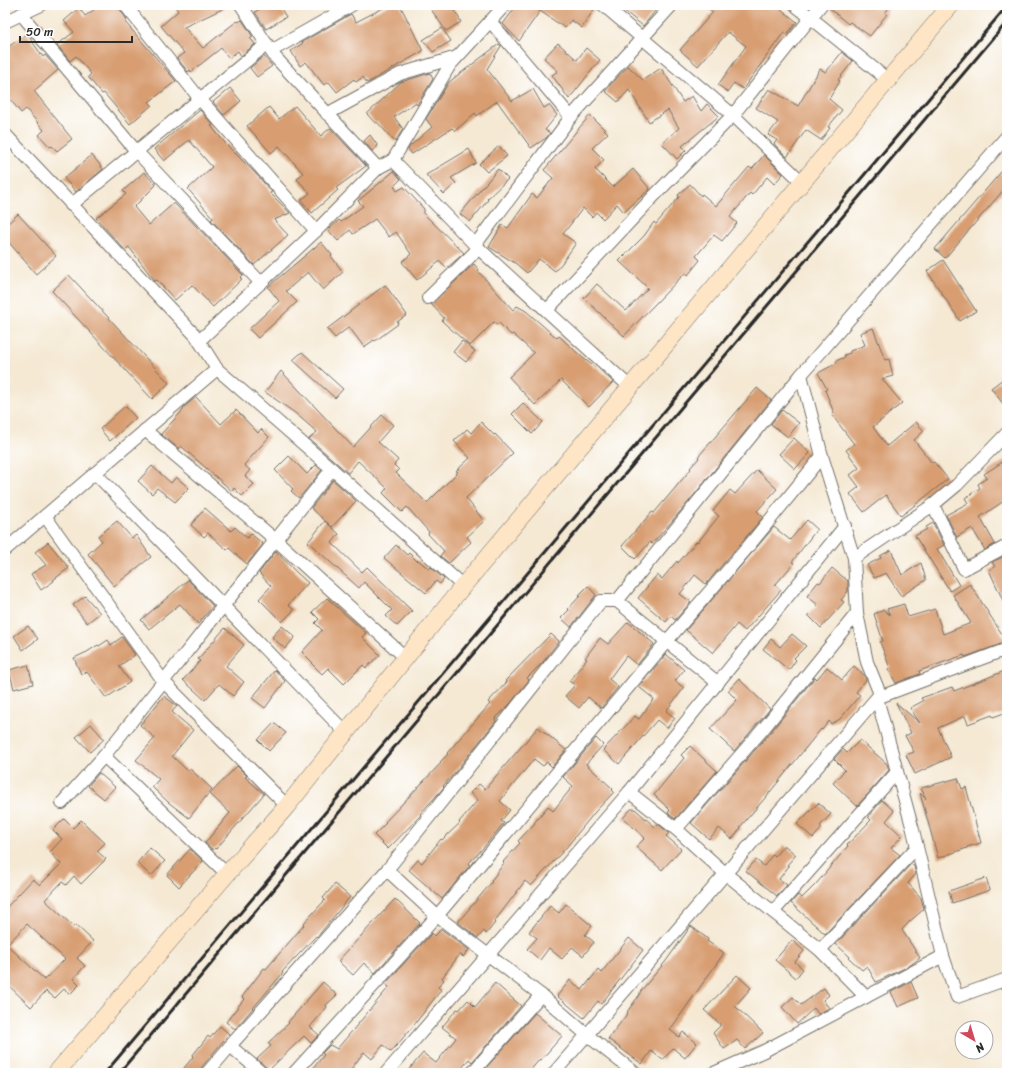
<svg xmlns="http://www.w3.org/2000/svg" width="1012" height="1078" font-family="Sriracha,sans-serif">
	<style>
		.building { fill: #d89e72; fill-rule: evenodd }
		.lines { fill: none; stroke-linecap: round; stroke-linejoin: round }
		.street-casing { stroke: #726e66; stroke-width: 14 }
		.secondary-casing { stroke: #726e66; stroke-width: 18 }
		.street { stroke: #fff; stroke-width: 12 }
		.secondary { stroke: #fde5c5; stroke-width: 17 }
		.rail { stroke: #2b2b2b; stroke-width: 3 }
	</style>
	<rect width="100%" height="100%" fill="#fff"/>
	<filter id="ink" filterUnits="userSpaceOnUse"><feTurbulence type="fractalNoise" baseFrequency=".025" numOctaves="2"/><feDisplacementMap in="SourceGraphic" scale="8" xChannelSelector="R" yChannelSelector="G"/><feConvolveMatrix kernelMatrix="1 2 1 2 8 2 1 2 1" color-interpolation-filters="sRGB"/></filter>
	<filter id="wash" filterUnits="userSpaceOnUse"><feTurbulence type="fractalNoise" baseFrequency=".012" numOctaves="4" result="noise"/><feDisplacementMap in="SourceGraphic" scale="16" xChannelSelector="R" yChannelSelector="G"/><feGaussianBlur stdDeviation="0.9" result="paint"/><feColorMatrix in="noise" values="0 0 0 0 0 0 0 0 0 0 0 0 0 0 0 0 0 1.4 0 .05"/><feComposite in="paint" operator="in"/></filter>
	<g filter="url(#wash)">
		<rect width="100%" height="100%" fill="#f5e9d4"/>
		<g id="blocks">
			<g class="building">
				<polygon points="101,5 117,5 127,20 125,22 176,81 149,102 152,105 130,124 104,93 102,94 88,77 91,74 76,56 70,61 57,45 74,32 64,21 79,8 85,16"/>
				<polygon points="174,5 231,5 184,27 203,48 237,21 238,22 242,20 253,37 250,38 255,44 241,56 238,51 229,58 221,48 191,72 190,70 188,72 177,58 184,53 161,26 178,11"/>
				<polygon points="266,5 279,5 286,17 266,29 255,12"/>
				<polygon points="389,5 400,5 423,51 367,83 363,77 356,82 354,79 337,92 329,82 324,85 306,62 300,66 291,51 303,43 302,42 351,14 356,22"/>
				<polygon points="428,5 452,5 461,22 446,31"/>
				<polygon points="517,5 525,5 531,9 535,8 531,5 596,5 596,6 582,28 571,20 565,28 540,11 519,41 503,24"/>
				<polygon points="617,5 660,5 643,26"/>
				<polygon points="704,5 776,5 797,22 787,34 784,32 743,89 734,83 728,92 718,85 746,46 728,32 698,66 680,50 713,12"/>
				<polygon points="828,5 891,5 885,13 887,14 870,36 850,22 848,24 828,7"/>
				<polygon points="442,28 451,41 433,52 423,40"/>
				<polygon points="27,34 43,57 45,55 58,70 34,91 72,139 57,151 52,146 50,147 39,135 44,130 26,109 21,113 5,93 5,49"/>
				<polygon points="558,43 577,60 586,48 600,60 569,99 552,75 558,71 544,58"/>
				<polygon points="499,44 501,46 487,69 512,101 533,89 544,108 549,105 557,115 545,130 550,133 546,138 531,148 497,101 477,116 475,113 455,131 452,128 412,154 408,149 410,146 432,127 426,119 449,82"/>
				<polygon points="842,52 853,61 838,80 840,81 829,99 842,110 828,127 830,128 821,140 806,130 787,157 774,144 777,140 768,135 778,122 756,108 769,89 798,106 820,69 826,72"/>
				<polygon points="264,56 272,66 257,77 250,68"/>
				<polygon points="628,66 643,80 661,68 683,102 692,96 701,111 707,104 719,116 682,146 686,150 677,159 662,143 679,128 668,110 649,122 629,90 618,102 605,91"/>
				<polygon points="430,73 433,79 417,105 415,103 394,117 403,129 395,142 377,122 375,123 367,114 401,82"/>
				<polygon points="230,88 241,101 224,115 213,102"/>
				<polygon points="295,106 321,136 330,128 366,166 336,188 338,190 312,213 301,200 310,193 297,179 303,173 279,146 271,153 247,126 269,107 279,119"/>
				<polygon points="200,110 213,125 211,126 226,144 255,173 272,192 270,193 290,213 274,220 288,235 254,265 211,220 213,218 188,189 212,167 189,140 164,161 154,149"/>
				<polygon points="590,115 608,133 592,148 604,160 595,169 613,187 633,169 650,189 624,212 617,204 603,219 596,212 592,217 583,208 563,234 576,243 562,263 555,271 539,259 527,273 515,263 489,247 502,225 508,228 532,194 537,198 553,178 544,170"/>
				<polygon points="370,135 378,146 372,151 364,141"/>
				<polygon points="499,146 507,156 487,172 479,164"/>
				<polygon points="469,149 476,163 451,178 456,183 444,194 426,175"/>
				<polygon points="92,155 103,169 76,192 64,178"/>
				<polygon points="764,155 783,174 774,184 767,177 752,195 750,193 730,217 737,223 722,241 714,235 696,256 700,260 688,275 685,273 624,336 584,298 597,284 626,311 648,288 619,261 644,236 654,222 656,224 679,197 678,195 690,184 701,196 702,194 716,206 749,167 752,169"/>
				<polygon points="1007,165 1007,186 945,258 935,249"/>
				<polygon points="498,169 508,179 487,199 488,200 470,222 460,214"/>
				<polygon points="394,171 401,179 394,186 397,191 404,187 424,209 424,214 464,253 447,268 440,261 417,280 402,262 411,254 396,232 389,237 375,219 353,234 350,230 338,241 328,230 339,220 341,222 363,206 358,201"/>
				<polygon points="144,172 156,185 134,207 149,225 174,203 243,275 240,278 242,279 213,307 192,285 175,300 157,280 155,281 129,247 125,250 96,218 126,194 123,191"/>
				<polygon points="18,214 56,256 36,274 5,238 5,226"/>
				<polygon points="321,242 332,255 331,256 343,272 323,290 308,272 286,291 297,302 258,338 249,329 279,301 268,287"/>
				<polygon points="943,260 976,311 960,321 927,271"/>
				<polygon points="474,264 479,270 478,271 513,310 517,306 526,311 557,338 559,336 583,358 596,368 597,367 613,382 589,407 561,380 535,405 509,377 534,353 513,334 511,335 499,323 497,325 494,322 470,346 442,321 444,318 431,304"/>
				<polygon points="69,275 169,383 152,399 52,291"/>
				<polygon points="385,285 407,315 397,322 398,324 375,341 374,340 364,347 349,327 335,338 327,329"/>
				<polygon points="873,328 885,360 889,359 893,376 882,379 902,403 873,427 887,446 916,422 924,431 914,440 932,463 934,462 948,479 901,516 886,495 864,512 850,494 859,487 850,475 859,468 846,450 854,444 832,415 834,413 825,390 827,389 818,373 837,363 836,361 845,357 844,355 850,353 850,351 865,345 860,333"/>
				<polygon points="462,341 475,351 466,362 453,352"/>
				<polygon points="302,352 343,389 335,398 293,360"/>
				<polygon points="281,371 353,447 382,415 393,425 378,442 398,460 394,465 399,470 396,473 427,503 458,472 456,471 470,458 454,441 467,429 471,433 481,422 494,435 495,434 513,453 466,498 484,521 467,537 471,542 449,563 440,556 444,551 428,534 429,532 407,507 402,512 383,493 387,488 358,461 348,473 314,443 309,439 317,432 295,413 265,392"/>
				<polygon points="1007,376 1007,409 991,388"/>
				<polygon points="757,388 771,400 686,505 652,544 650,542 635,559 622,546 652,512 654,513 691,469 690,468 699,458 698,457"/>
				<polygon points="196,397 221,424 236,410 258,433 261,429 269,437 244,465 250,470 245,476 254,484 242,496 234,488 232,491 181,446 179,449 161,434 184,409 183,408"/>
				<polygon points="523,403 543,422 532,434 512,414"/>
				<polygon points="125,406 136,418 110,441 100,429"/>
				<polygon points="782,410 799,423 788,437 771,424"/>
				<polygon points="794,438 810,453 795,469 779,454"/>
				<polygon points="289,456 307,474 316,465 322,470 299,498 291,491 293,489 275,470"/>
				<polygon points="1007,459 1007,499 980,517 995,544 985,550 972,528 957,537 946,515 968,503 965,498 980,488 978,484 987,478 984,474"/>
				<polygon points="152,466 171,483 176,477 189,488 175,502 157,488 152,494 138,481"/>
				<polygon points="757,470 777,489 757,511 763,517 706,584 695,575 680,594 691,602 675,620 671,616 666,622 638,598 657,575 662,579 677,561 678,563 697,541 698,542 719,516 713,511 730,490 735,494"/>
				<polygon points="333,480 356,501 332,527 311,508"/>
				<polygon points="205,508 231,531 235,527 247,538 251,534 263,544 247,564 229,548 227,550 208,533 204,537 191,525"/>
				<polygon points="807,520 817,529 792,562 794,563 775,585 781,590 745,631 737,624 713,653 686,630 774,527 790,540"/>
				<polygon points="117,521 132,538 136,535 151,557 114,586 88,554 102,541 98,536"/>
				<polygon points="325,521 339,534 332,543 362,572 367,567 412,611 397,626 386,616 392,610 364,582 359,588 308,542"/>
				<polygon points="933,523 944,545 937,549 959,585 950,591 915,536 927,529 926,527"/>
				<polygon points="48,542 69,568 53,580 54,581 41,590 31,574 46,565 35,552"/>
				<polygon points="396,545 407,555 409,553 417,561 418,560 429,569 431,567 444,579 440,584 436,581 426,593 384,558"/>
				<polygon points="891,550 902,575 921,563 926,580 901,596 886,573 874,578 867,565 881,558 880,556"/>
				<polygon points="276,551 295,571 308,583 288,605 294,610 282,622 259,599 271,586 259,573"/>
				<polygon points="1003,557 1007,562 1007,609 989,570 995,567 992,562"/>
				<polygon points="832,568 848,581 848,591 841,600 844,602 821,628 808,615 818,605 807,596 818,582 820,583"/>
				<polygon points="188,580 213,606 198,624 180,604 149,629 141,620"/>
				<polygon points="970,584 1007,642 965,657 964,655 919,671 920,674 896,683 888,669 890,668 880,642 883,641 874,614 884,610 890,615 887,609 904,604 908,617 935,609 943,634 971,623 953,595"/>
				<polygon points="588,586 596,595 571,627 561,618 569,610 568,609 580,596 579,595"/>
				<polygon points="85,596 100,613 87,623 73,605"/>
				<polygon points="327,598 366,633 362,637 380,655 366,668 363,665 344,684 328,668 322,674 312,664 313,663 302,652 322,630 315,623 319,619 312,612"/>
				<polygon points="628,622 654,644 637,665 626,656 609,679 618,687 601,708 588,697 579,708 565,696 575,685 569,681 587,659 585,658 600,638 608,644"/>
				<polygon points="28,626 38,639 23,650 14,636"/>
				<polygon points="282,626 295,637 285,649 272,637"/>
				<polygon points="225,628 244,645 226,666 244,682 233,696 219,684 205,700 183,680 200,661 198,659"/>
				<polygon points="551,634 559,641 543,662 527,678 529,680 510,704 495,719 496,721 451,777 443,786 444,787 438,794 420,814 421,815 388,849 374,835 386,823 385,822 441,763 440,762 448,754 447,753 490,704 488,702 507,682 505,681"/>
				<polygon points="792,634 806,646 794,658 796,660 789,670 763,649 771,639 780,647"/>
				<polygon points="122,637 135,655 119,666 130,682 106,698 87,672 81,674 74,658 87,652 98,645 99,646 108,640 111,645"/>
				<polygon points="666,654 684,670 675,681 684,688 666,711 675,718 667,728 657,720 619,764 603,750 635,716 639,719 654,699 639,687"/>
				<polygon points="28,665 33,684 14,689 9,670"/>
				<polygon points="854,666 864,675 866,680 856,692 860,695 840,719 831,724 829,721 822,730 821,729 766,797 740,827 741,828 732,839 719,828 709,839 691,823 770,733 815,677 817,679 827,667 842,680"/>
				<polygon points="275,670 285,681 265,708 252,698"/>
				<polygon points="1007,670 1007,712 993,717 992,715 968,724 965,716 938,728 951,757 915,774 906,755 914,752 905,736 911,733 896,703 920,723 910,708 923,701 921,698 952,687 954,691"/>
				<polygon points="739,679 770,709 734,751 710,729 737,700 728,691"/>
				<polygon points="164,696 177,706 172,712 193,730 172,756 188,771 190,769 212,789 189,818 168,802 152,787 159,779 136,760 155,738 140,725"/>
				<polygon points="274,723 286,733 269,751 258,740"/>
				<polygon points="91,724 104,739 90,752 76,737"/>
				<polygon points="538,727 566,750 552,767 547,762 543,766 534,759 500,801 510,810 501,821 504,823 484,847 469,863 470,865 442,899 409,870 418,860 422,863 441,839 442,840 460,823 459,822 478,800 470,793 479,784 485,789"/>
				<polygon points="596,738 603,745 586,764 613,789 612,790 614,792 595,812 565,849 531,886 525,881 494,922 495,923 486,934 484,931 478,938 458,922 492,882 491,881 504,863 503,862 520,843 518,841 535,823 534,823 548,806 553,811 573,786 563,777"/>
				<polygon points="860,740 887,764 889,770 857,806 833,783 845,770 834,759 843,749 847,753"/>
				<polygon points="690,746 717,771 675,819 668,813 670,810 654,795 684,758 681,755"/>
				<polygon points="237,766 247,776 245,777 264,794 216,849 215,848 213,850 205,843 230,813 210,794"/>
				<polygon points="99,773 115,787 104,799 88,786"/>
				<polygon points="958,778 962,789 966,787 981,843 967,847 967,848 938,858 920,793 926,799 921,788"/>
				<polygon points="882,800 894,811 886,821 902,836 891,848 900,855 825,934 791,903 798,895 802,898 816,884 848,846 847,845 871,820 868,817"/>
				<polygon points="818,803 831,814 820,826 822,828 813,838 797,824"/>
				<polygon points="631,809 635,809 655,827 658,824 669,833 666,836 681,849 662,870 636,847 645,838 623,818"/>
				<path d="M64 819 73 828 81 820 105 843 97 851 106 859 81 884 74 876 66 885 62 882 45 900 74 927 76 925 93 941 77 958 85 966 73 979 79 985 70 994 64 989 55 998 46 991 31 1007 5 982V909L33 879 40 885 61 864 50 852 62 839 53 830ZM27 924 65 959 45 980 7 945Z"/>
				<polygon points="784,845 796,855 787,865 789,866 779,879 787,885 777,896 746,871 756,860 764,866 773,854 775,856"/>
				<polygon points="150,848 165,861 151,876 137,863"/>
				<polygon points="190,849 203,861 179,887 167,875"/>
				<polygon points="911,864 914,866 916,874 908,883 921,898 924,909 909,922 902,930 920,958 909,966 876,982 867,966 862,970 849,958 850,957 836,944"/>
				<polygon points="986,878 990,890 952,903 949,891"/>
				<polygon points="335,884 350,897 317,937 316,936 282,972 283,973 235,1029 226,1022 244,999 242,997 264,968 266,969 304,925 303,924 325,900 323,898"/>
				<polygon points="395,899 420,923 375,973 364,963 353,975 338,961"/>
				<polygon points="566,904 592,926 585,935 594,942 583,956 572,947 562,959 549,948 540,960 527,949 537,938 529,932 550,906 559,913"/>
				<polygon points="691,926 708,939 707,941 724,953 670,1030 679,1037 683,1032 697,1043 685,1058 673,1048 663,1060 651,1051 642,1064 608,1039 628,1013 627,1012 640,994 640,992 666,961"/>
				<polygon points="441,929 469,950 463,957 460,954 442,978 444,980 438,987 441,990 414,1025 391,1052 383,1045 372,1059 364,1052 348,1073 309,1073 324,1055 322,1053 330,1045 337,1049 389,987 385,984 432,933 435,936"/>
				<polygon points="629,938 643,950 601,1004 598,1001 584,1018 557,996 570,980 582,990 598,970 601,973"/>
				<polygon points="792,940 804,951 795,962 803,969 796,978 775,960"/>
				<polygon points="737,975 751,988 735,1006 763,1033 745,1049 737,1040 724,1049 713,1033 720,1026 720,1024 704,1010"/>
				<polygon points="323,982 337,995 326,1005 327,1007 310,1027 319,1035 311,1043 304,1036 269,1070 257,1059 271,1046 268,1043 289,1023 288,1022"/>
				<polygon points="911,982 918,998 898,1007 891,992"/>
				<polygon points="495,983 521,1006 472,1062 469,1059 458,1073 406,1073 423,1053 436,1063 456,1038 442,1027 457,1009 459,1010 468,1000 475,1007"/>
				<polygon points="824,988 829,995 823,1000 829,1008 818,1014 814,1008 797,1024 782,1007 793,997 801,1005"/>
				<polygon points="535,1013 562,1036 541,1060 540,1059 528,1073 485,1073 483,1071"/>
				<polygon points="220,1026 229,1034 201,1068 199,1073 180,1073 193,1057 192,1056 208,1036 210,1038"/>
			</g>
		</g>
	</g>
	<g filter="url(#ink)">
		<use href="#blocks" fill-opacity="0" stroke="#726e66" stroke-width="1"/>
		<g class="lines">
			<g class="street-casing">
				<g id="street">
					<polyline points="125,5 200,99 316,231 378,168"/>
					<polyline points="241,5 275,57 378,168 393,160 475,245 630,387"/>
					<polyline points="603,5 733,115 802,182"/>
					<polyline points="795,5 888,80"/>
					<polyline points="21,14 136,151 261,283"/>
					<polyline points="490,21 571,117"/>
					<polyline points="5,22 41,5"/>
					<polyline points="271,51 352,5"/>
					<polyline points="327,114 400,74 457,57"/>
					<polyline points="5,134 196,336 217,369 332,469 463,586"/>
					<polyline points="393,160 450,65 505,5"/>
					<polyline points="71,205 267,44"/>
					<polyline points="475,245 571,117 672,5"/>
					<polyline points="428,298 479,248"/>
					<polyline points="547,310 653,197 733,115 821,5"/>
					<polyline points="199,341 316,231"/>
					<polyline points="145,430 277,541 406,658"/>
					<polyline points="95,473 346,733"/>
					<polyline points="933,505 964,569 1007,546"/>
					<polyline points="45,516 164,682 287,806"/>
					<polyline points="5,550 217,369"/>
					<polyline points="854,558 933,505 957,485 1007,433"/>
					<polyline points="617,601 718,683"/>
					<polyline points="877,698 1007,649"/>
					<polyline points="104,756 227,874"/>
					<polyline points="629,792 676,829 726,874 820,950 866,997"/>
					<polyline points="62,803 104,756 332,469"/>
					<polyline points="676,829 764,728 857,613"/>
					<polyline points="387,870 437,916 541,995 587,1035 635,1073"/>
					<polyline points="773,912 897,772"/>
					<polyline points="820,950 917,847"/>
					<polyline points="943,956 957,997 1007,979"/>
					<polyline points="230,1046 262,1073"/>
					<polyline points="207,1073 230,1046 387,870 601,601 617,601 801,375 1007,136"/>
					<polyline points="294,1073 437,916 667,641 747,548 822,456"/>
					<polyline points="386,1073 629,792 845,526"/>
					<polyline points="472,1073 541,995"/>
					<polyline points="554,1073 880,694"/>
					<polyline points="714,1073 764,1051 943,956 913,830 877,698 880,694 867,662 857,613 854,558 822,456 801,375"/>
				</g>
			</g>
			<g class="secondary-casing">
				<polyline id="secondary" points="56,1073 227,874 287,806 463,586 951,5"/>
			</g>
			<use href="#street" class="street"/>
			<use href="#secondary" class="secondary"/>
			<g class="rail">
				<polyline points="105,1073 1007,6"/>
				<polyline points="119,1073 1007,22"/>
			</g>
		</g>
	</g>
	<rect width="1012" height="1078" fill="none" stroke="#fff" stroke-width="20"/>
	<g transform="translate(974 1040) rotate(142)"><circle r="19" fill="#ffffff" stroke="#aaaaaa"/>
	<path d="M0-3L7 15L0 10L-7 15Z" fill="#d1495b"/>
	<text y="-6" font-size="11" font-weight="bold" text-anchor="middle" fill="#2b2b2b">N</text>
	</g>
	<path d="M20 36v6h112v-6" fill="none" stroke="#2b2b2b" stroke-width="2"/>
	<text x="26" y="36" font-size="12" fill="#2b2b2b" stroke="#ffffff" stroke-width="3" paint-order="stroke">50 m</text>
</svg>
